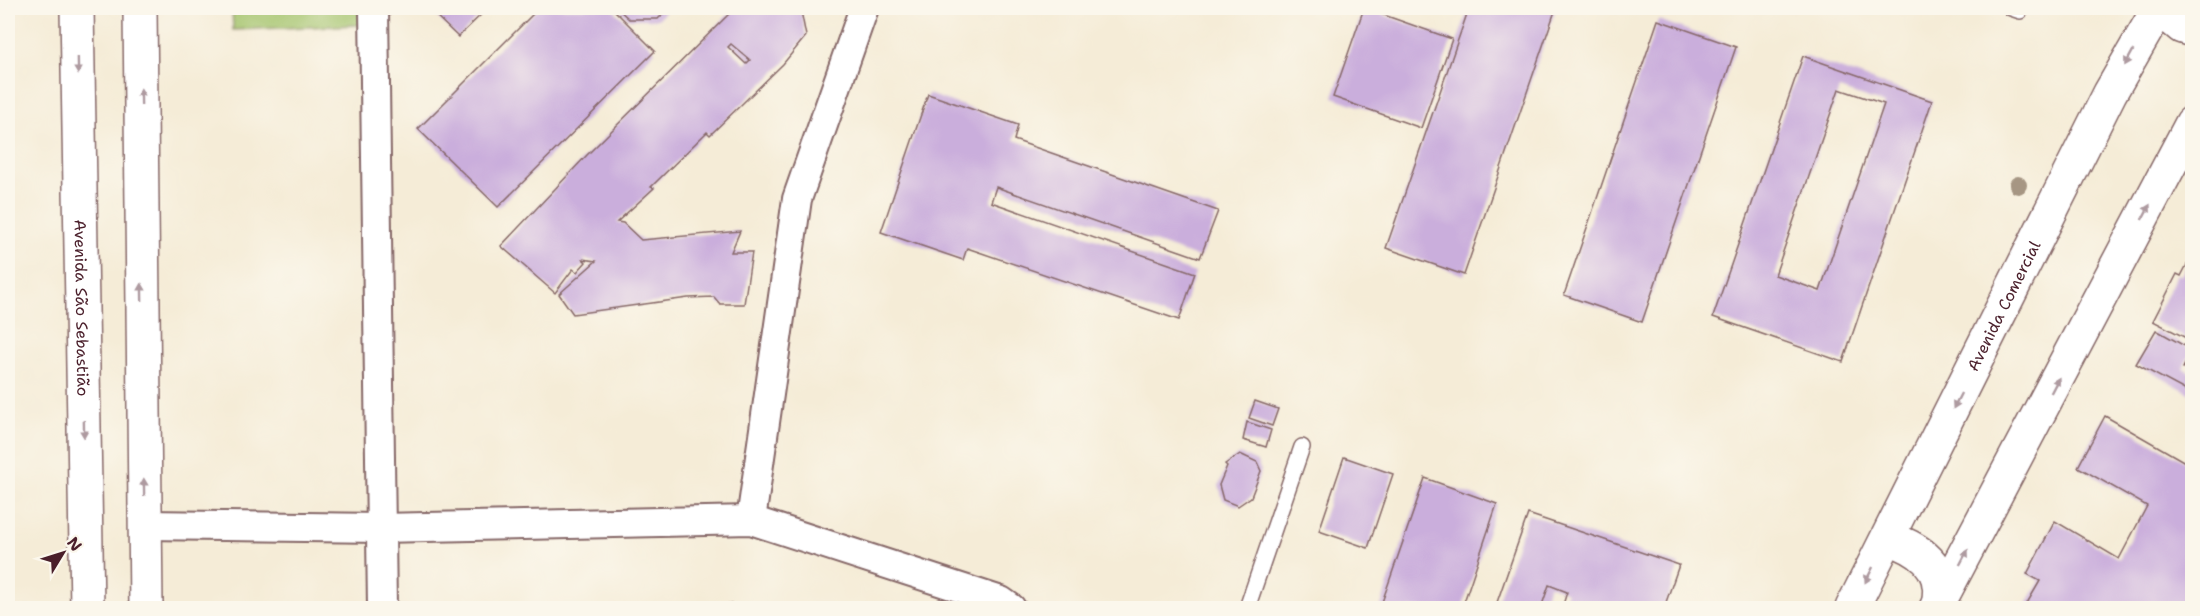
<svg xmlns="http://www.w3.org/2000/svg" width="2200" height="616" font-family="'Shantell Sans',sans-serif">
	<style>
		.green { fill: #a3c36b; stroke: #76714b; stroke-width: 1.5 }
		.building { fill: #caaedc; fill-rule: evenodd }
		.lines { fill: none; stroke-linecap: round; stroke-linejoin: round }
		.lane-casing { stroke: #866767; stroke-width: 18 }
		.street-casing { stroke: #866767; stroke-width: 32 }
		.secondary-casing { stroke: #866767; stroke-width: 36 }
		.primary-casing { stroke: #866767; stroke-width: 36 }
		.lane { stroke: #fff; stroke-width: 15 }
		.street { stroke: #fff; stroke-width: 28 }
		.secondary { stroke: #fff; stroke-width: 33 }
		.primary { stroke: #fff; stroke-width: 33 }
		.tree { fill: #a69683 }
		.oneway { fill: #ae9aa0 }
		.labels { text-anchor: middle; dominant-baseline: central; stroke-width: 6; stroke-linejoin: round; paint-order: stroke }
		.street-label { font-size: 16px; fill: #4a1f2b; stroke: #fbf7ec }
	</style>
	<rect width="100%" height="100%" fill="#fbf7ec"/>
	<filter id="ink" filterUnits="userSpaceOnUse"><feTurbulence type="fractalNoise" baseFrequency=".0167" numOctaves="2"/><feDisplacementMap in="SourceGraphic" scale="12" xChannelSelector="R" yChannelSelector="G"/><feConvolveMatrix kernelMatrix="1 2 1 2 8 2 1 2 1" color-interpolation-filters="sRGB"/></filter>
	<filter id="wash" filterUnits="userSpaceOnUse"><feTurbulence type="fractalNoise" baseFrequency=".008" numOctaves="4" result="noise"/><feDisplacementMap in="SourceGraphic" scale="24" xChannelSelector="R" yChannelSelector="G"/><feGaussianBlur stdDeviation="1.35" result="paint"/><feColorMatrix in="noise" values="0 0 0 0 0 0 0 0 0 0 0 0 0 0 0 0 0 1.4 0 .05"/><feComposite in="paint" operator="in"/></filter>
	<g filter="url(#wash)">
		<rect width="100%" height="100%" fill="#f5ecd7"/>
		<polygon class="green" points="232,8 359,8 360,25 233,30"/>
		<g id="blocks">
			<g class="building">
				<polygon points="428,8 488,8 458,37"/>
				<polygon points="539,8 612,8 655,51 498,207 418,129"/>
				<polygon points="617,8 669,8 658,19 629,19"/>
				<path d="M735 8H798L801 11 806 36 783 64 710 135 707 132 651 187 654 188 617 222 623 223 641 240 740 231 731 252H752L744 304H720L714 297 688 298 573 314 559 294 596 261 583 259 586 262 577 272 573 269 555 293 501 246 587 155ZM731 44 750 60 746 64 728 47Z"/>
				<polygon points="1364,8 1452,39 1421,128 1333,97"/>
				<polygon points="1469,8 1556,8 1464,275 1386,248"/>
				<polygon points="1658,20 1736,47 1642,322 1564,295"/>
				<path d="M1803 56 1932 101 1843 362 1713 317ZM1839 89 1884 104 1820 291 1775 275Z"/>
				<polygon points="928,94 1018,125 1014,140 1218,211 1200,258 996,187 991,202 1195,273 1179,320 967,248 963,260 881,232"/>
				<polygon points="2192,255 2192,341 2153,321 2177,274 2181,276"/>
				<polygon points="2156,330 2192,350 2183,368 2190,372 2192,368 2192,394 2136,364"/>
				<polygon points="1255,401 1278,409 1272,426 1249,418"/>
				<polygon points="2105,416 2192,466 2192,608 2033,608 2026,605 2040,581 2027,574 2055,521 2119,559 2147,506 2078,467"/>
				<polygon points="1247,422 1271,430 1266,447 1243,440"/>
				<polygon points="1240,454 1257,462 1261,471 1251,497 1238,506 1223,500 1219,485 1227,466 1225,464"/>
				<polygon points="1344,457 1393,474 1368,548 1319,531"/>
				<polygon points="1425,478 1497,504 1462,608 1380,608"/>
				<polygon points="1528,514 1679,565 1664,608 1562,608 1567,592 1549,585 1541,608 1495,608"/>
				<polygon points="736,604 736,608 706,608 706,606"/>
			</g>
		</g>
	</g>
	<g filter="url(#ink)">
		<use href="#blocks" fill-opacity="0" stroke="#866767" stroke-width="1.5"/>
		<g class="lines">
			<g class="lane-casing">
				<g id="lane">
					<polyline points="2011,8 2020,11"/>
					<polyline points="1247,608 1302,447"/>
				</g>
			</g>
			<g class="street-casing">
				<g id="street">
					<polyline points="374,8 382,608"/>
					<polyline points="751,520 797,199 864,8"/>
					<polyline points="145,525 381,528 751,520 1001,601 1011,608"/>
				</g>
			</g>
			<g class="secondary-casing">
				<g id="secondary">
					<polyline points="2159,8 2182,27 2192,30"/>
					<path d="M1888 538C1919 548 1944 565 1939 600"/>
					<path id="s1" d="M1852 608 2110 93 2159 8"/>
					<polyline points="1936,608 2192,123"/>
				</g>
			</g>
			<g class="primary-casing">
				<g id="primary">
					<path id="s2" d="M77 8 87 608"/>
					<polyline points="140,8 146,608"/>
				</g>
			</g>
			<use href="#lane" class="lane"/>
			<use href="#street" class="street"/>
			<use href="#secondary" class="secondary"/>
			<use href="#primary" class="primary"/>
		</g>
		<circle class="tree" cx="2018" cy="185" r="9"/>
		<defs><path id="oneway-solid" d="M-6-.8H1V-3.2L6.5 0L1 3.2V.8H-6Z" transform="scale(1.5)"/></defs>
		<g class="oneway">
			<use href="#oneway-solid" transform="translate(2129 58) rotate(119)"/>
			<use href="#oneway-solid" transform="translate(78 66) rotate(89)"/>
			<use href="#oneway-solid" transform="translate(141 97) rotate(-91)"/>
			<use href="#oneway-solid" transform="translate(2146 212) rotate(-62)"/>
			<use href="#oneway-solid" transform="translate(142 292) rotate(-91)"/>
			<use href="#oneway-solid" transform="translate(2055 385) rotate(-62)"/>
			<use href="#oneway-solid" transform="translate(1957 401) rotate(117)"/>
			<use href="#oneway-solid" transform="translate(84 429) rotate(89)"/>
			<use href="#oneway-solid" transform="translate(144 487) rotate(-91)"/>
			<use href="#oneway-solid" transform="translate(1964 557) rotate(-62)"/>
			<use href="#oneway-solid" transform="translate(1869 575) rotate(117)"/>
		</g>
	</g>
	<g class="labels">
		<g class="street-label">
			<text stroke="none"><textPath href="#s1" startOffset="338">Avenida Comercial</textPath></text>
			<text stroke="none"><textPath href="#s2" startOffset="300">Avenida São Sebastião</textPath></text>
		</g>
	</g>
	<rect width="2200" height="616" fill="none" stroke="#fbf7ec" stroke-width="30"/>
	<g transform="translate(63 553) rotate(52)" stroke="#fbf7ec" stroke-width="4.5" paint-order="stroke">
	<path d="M0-4.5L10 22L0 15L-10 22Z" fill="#4a1f2b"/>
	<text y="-9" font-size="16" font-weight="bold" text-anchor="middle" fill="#4a1f2b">N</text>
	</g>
</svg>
